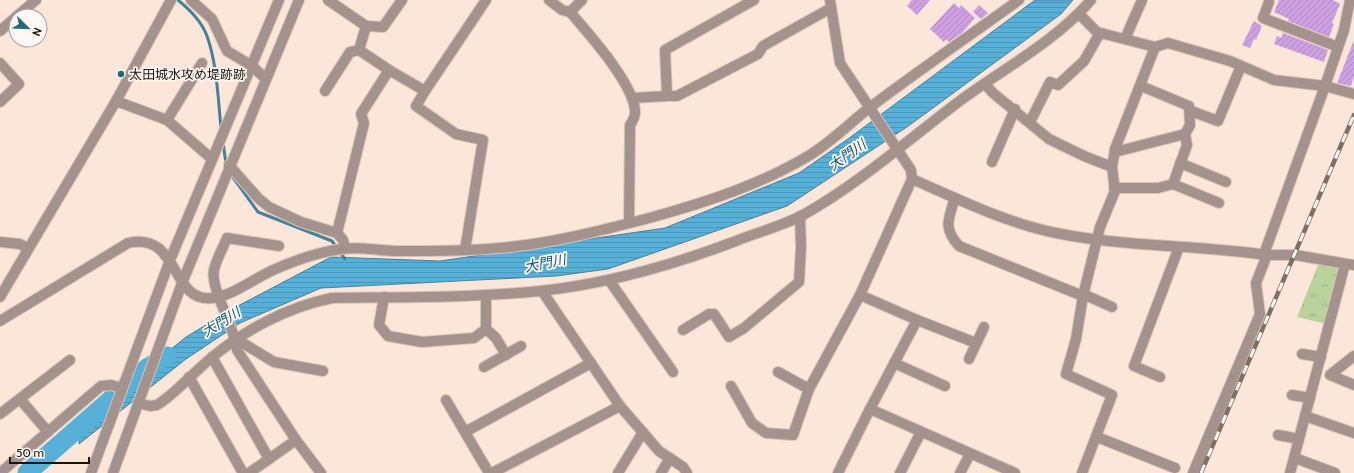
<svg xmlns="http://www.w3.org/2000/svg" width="1354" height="473" font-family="Cabin,'Noto Sans JP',sans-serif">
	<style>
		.grass { fill: url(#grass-tufts) }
		.water { fill: url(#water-rules); stroke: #46819a }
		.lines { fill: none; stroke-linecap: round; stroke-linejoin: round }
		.stream { stroke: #46819a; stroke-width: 3 }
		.river { stroke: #57b0d8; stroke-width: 19 }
		.building { fill: url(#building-hatch) }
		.minor-casing { stroke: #d9c4b8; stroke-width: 12 }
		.tertiary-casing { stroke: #d9c4b8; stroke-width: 12 }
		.minor { stroke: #a4928d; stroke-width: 10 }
		.tertiary { stroke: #a4928d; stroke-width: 10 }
		.rail-casing { stroke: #7e6e64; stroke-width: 4.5 }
		.rail { stroke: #fef7f2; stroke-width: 3; stroke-dasharray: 9; stroke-linecap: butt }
		.poi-dot { fill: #226b77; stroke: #fef7f2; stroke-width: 1.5 }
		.labels { text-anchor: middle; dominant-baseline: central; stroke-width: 3.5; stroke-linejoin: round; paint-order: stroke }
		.poi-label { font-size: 13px; fill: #1f130b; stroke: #fef7f2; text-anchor: start }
		.water-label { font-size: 14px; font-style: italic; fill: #125a75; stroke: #fef7f2 }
	</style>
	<defs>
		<pattern id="grass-tufts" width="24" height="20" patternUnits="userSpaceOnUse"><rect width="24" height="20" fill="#bad29c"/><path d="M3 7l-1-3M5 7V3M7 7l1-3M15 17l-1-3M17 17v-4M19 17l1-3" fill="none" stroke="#9fb385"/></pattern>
		<pattern id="water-rules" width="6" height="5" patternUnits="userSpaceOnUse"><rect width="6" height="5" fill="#57b0d8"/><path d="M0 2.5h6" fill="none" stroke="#4b96b8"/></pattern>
		<pattern id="building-hatch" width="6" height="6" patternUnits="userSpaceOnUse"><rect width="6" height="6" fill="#cda0e1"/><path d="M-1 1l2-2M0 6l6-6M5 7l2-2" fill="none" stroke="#b089c0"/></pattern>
	</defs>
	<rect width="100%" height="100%" fill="#fce6d9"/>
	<polygon class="grass" points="1318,265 1339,267 1327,324 1297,317"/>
	<polygon class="water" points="1035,0 1073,0 1061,14 907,127 787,206 608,269 556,276 321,288 240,323 186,359 79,444 81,422 186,337 234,308 331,257 440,261 665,228 799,173 848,139"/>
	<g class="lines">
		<g class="stream">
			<path d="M178 0C189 9 202 22 207 36 217 64 218 98 221 128"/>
			<polyline points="223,142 226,164"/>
			<polyline points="232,176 258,212 332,241 345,259"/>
		</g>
		<polyline class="river" points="27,473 147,368 167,356"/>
	</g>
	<g class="building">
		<polygon points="912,0 930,0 917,15 907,6"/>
		<polygon points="1279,0 1333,0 1340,4 1332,23 1334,24 1329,37 1288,21 1289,19 1274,12"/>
		<polygon points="954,3 959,8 961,5 975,18 962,33 949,42 946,39 944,42 930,29"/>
		<polygon points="979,5 988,13 981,19 973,12"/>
		<polygon points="1254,21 1262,26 1256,40 1254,39 1250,48 1242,45"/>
		<polygon points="1283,33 1328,50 1324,62 1274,44 1277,36 1281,38"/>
		<polygon points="1354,40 1354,76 1351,86 1337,83"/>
	</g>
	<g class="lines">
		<g class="minor-casing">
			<g id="minor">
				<polyline points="191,0 212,19 227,51 252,66 266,79"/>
				<polyline points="328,0 366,26 383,27 402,0"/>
				<polyline points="549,0 562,10 570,12 582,0"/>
				<path d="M830 0 840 63 911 170 912 179C958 199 1006 223 1056 233 1125 247 1197 245 1267 255H1295L1354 265"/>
				<polyline points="1269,2 1263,18 1338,47"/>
				<path d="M570 12C588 33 636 86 635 113 635 117 632 122 630 125L629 223"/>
				<polyline points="1079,14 1097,32 1155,47 1168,43 1230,61 1274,80 1325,86 1354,94"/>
				<polyline points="17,16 36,0"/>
				<polyline points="0,31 16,17"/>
				<polyline points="1125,39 1142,0"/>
				<polyline points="359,50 366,26"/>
				<polyline points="0,63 19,84 0,102"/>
				<polyline points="389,70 425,91 416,106 456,134 483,140 465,250"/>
				<polyline points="985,84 993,93 1049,139 1084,156 1112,167 1115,149 1155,47"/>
				<polyline points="325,91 350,52 359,50 389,70 361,114 364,123 337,233"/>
				<polyline points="425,91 486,0"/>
				<polyline points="667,96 677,96 758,54 763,46 831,8"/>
				<polyline points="632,98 667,96 665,50 754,0"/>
				<polyline points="116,101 167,120 212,159"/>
				<polyline points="1191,111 1218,121 1241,66"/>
				<polyline points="167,120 202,63"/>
				<polyline points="1030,122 1050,82 1058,85 1084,61 1100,33"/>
				<polyline points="1115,152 1185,134 1190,125 1189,106 1141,86"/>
				<polyline points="992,162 1015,109"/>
				<polyline points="1180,163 1226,182"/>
				<polyline points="229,165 258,198 269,207 301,222 337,233 343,240 345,248"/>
				<polyline points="1173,184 1219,203"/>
				<polyline points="1114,188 1158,188 1173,184 1187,145 1185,134"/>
				<path d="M955 198C948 220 943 228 959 246L1083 296"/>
				<polyline points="0,242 20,244 27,248"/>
				<path d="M279 246 227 238C223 248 216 260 214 270 210 289 235 327 237 350L296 440 321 473"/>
				<polyline points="1264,254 1325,86 1344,30 1350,0"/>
				<polyline points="1345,264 1305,416 1354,433"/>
				<polyline points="609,280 673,372"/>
				<polyline points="542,291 620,406 659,451 683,467 687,473"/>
				<polyline points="1083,294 1112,307"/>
				<polyline points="384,297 379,325 388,336 422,342 474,338 486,329 486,295"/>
				<polyline points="917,320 976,343"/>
				<path d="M0 321 128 243C180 231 170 303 212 298 232 296 252 280 271 271 293 261 318 252 342 249 359 246 379 251 396 251 440 251 483 251 526 245 569 239 611 228 653 217 707 202 762 184 810 155 831 142 850 123 869 108 918 71 969 36 1019 0"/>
				<polyline points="486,329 496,338 506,355"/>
				<polyline points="683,330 709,314 714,314 729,337 744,328 799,282 801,247 800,216"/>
				<polyline points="236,339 274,362 323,371"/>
				<polyline points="1302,354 1321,357"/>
				<polyline points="1354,356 1330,375 1354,385"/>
				<polyline points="212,357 269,459"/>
				<polyline points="969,359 984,327"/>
				<polyline points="894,363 945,386"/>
				<polyline points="484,367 521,346"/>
				<polyline points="778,372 809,389 860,295"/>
				<polyline points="189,377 243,473"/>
				<polyline points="1160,377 1134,366 1179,247"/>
				<polyline points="731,386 752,423 766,433 793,435 809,389"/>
				<polyline points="1292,395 1310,398"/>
				<polyline points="20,399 48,432"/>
				<polyline points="446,400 489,473"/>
				<path d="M138 403 150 406 157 405C175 394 193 373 210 359 244 330 288 307 332 298 401 297 471 298 540 291 607 284 673 265 736 241 758 232 782 226 803 215 858 184 907 141 957 103 1001 70 1055 42 1091 0"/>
				<polyline points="870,409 917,320 860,295 912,179"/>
				<polyline points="0,414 70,360"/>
				<polyline points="465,432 591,363"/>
				<polyline points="1278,435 1299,439"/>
				<polyline points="1097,437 1175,468"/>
				<polyline points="1295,458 1335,473"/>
				<polyline points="0,473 101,386 111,385 121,388"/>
				<polyline points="249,473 296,440"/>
				<polyline points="492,473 620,406"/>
				<polyline points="618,473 643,432"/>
				<polyline points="661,473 670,458"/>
				<polyline points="838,473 870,409 1015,473"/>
				<polyline points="900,473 921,432"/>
				<polyline points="960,473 970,454"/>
				<polyline points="1082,473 1112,395 1066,374 1076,339 1083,296 1100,227 1115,191 1112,167"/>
				<polyline points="1193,473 1260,314 1256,283 1267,255"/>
				<polyline points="1290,473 1305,416"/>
			</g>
		</g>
		<g class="tertiary-casing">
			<g id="tertiary">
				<polyline points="0,297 116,101 171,0"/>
				<polyline points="91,473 170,260 279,0"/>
				<polyline points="113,473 182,283 299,0"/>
			</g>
		</g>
		<use href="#minor" class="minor"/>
		<use href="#tertiary" class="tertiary"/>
		<g class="rail-casing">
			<polyline id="rail" points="1201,473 1354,115"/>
		</g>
		<use href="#rail" class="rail"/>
	</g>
	<circle class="poi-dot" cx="121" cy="74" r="4"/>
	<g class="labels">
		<g class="poi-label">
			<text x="129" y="74">太田城水攻め堤跡跡</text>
		</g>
		<g class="water-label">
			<text transform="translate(847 155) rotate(-35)">大門川</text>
			<text transform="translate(545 263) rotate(-11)">大門川</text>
			<text transform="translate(221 322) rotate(-32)">大門川</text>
		</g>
	</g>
	<g transform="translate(28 28) rotate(113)"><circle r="19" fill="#fef7f2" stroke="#a59c96"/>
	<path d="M0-3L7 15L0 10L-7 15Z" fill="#226b77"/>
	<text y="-6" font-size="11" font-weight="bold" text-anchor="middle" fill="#1f130b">N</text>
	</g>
	<path d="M10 457v6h79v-6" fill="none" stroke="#1f130b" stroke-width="2"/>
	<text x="16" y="457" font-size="12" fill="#1f130b" stroke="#fef7f2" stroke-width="3" paint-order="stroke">50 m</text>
</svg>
